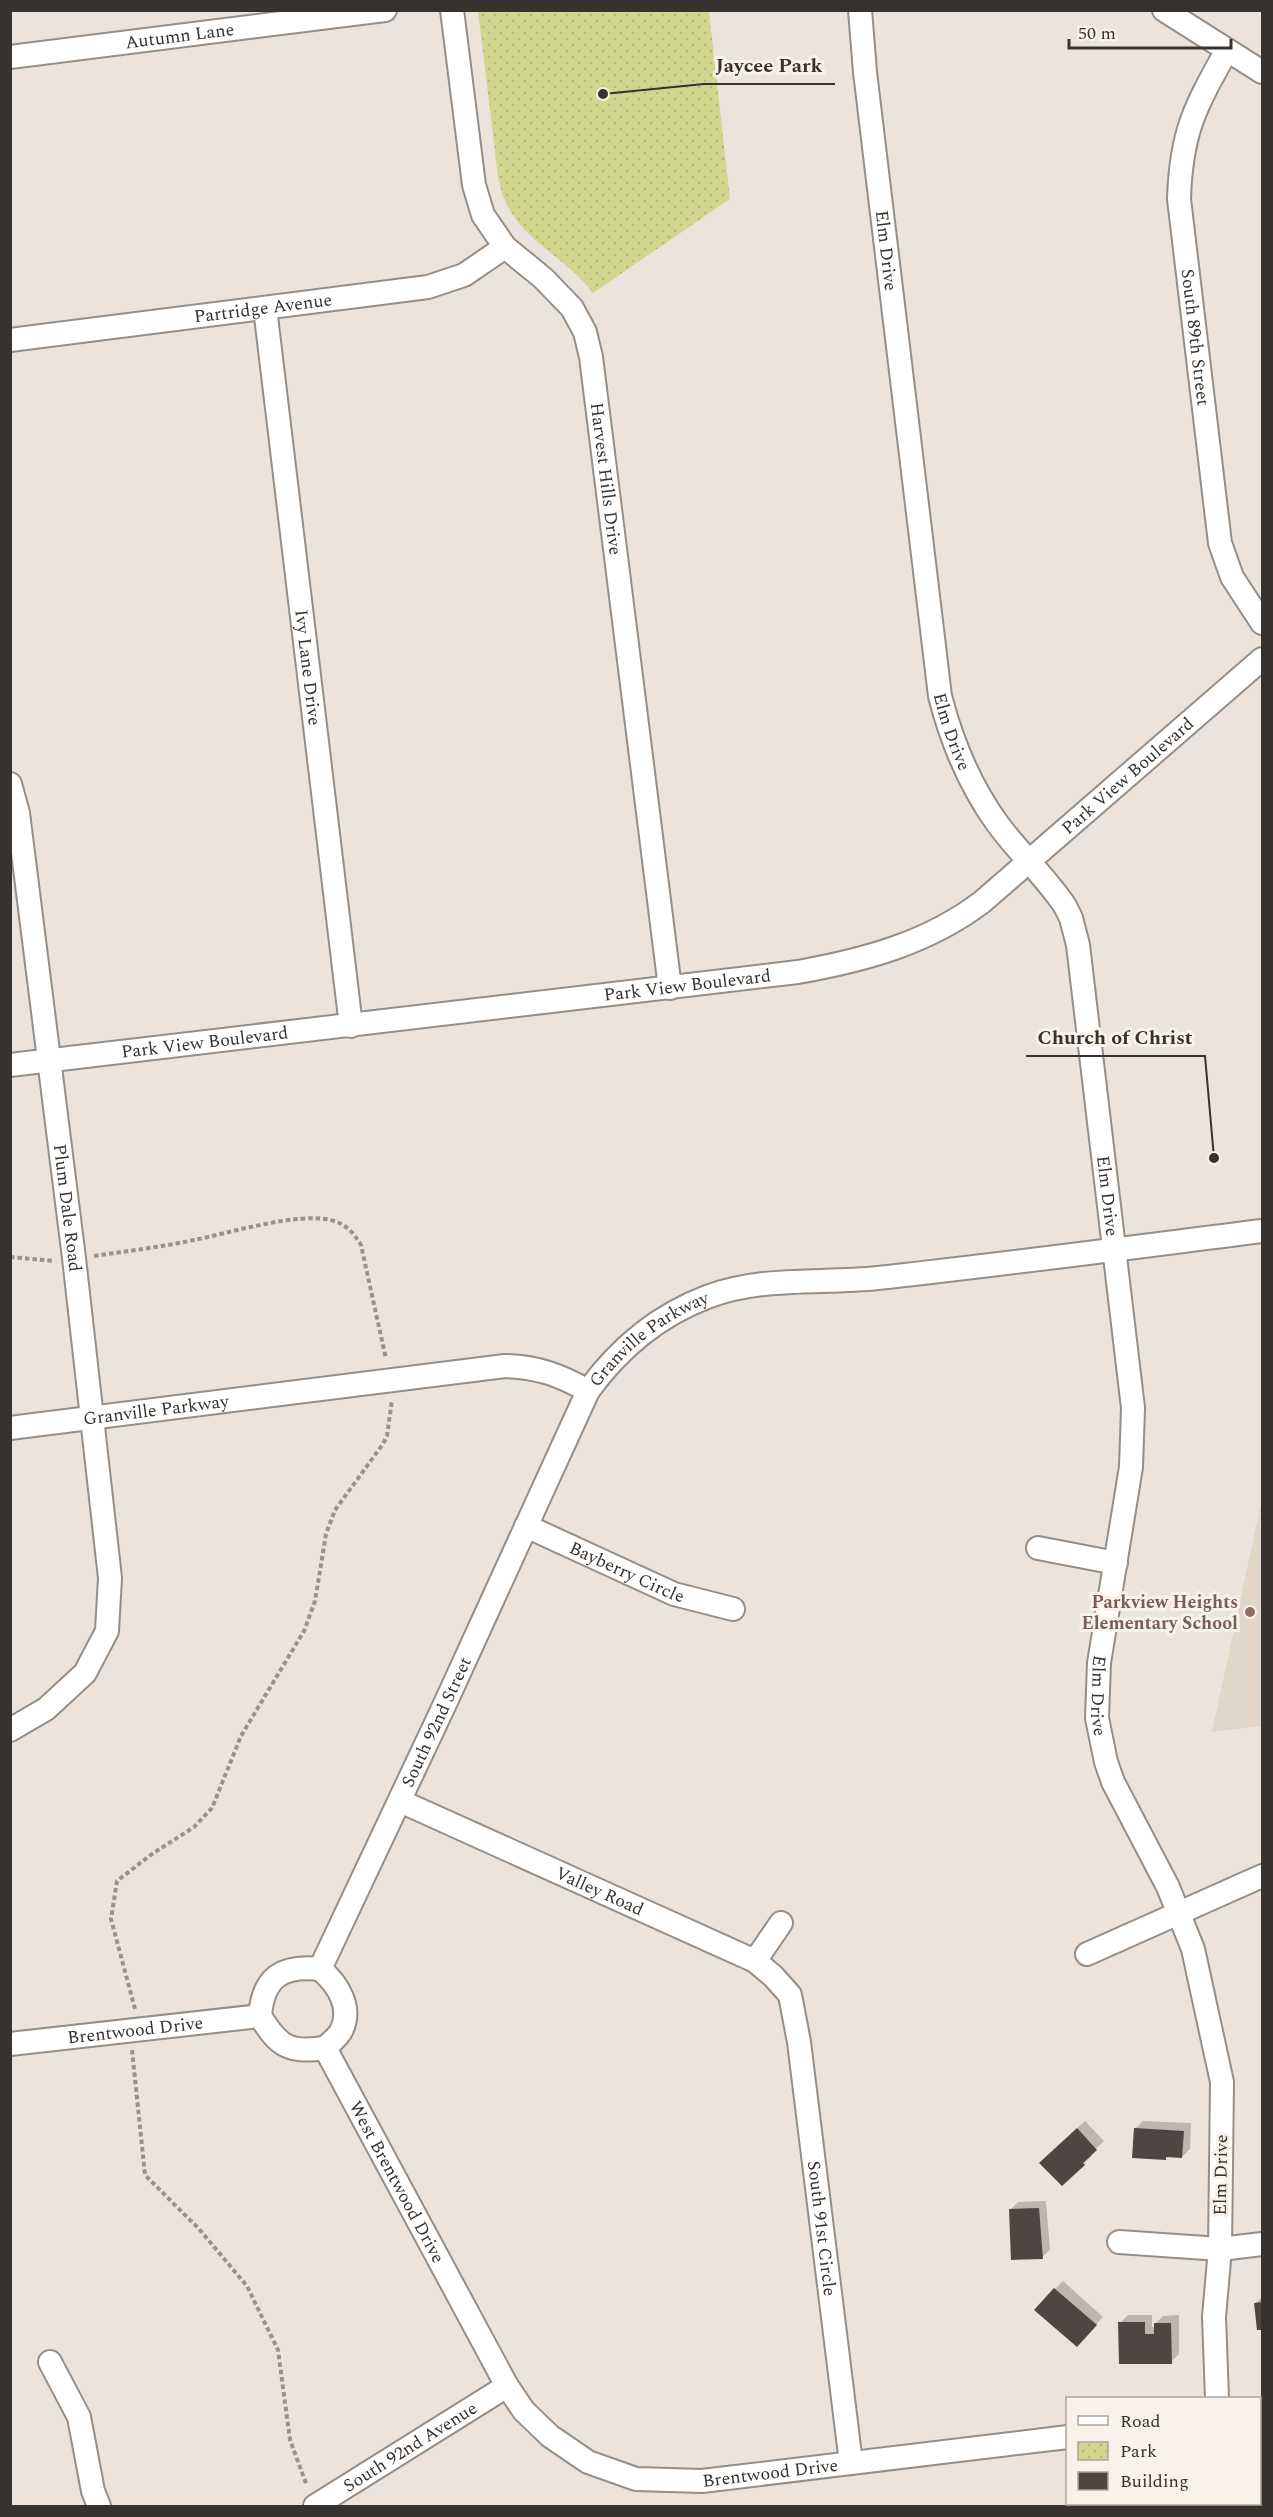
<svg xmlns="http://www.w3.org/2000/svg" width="1273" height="2517" font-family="Spectral,serif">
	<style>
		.built { fill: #e2d6c9 }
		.park { fill: url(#park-dots) }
		.shadow { fill: #0003 }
		.building { fill: #4f4543 }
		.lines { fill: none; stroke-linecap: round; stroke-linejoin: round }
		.minor-casing { stroke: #958e87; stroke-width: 26 }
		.path { stroke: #98928c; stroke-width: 4; stroke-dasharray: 4.5 3; stroke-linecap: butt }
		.minor { stroke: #fff; stroke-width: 22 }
		.education-dot { fill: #8d6e63; stroke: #f9f2ea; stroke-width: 2 }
		.labels { text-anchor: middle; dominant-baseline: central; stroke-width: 6; stroke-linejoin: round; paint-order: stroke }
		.street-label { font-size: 18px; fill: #35322f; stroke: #f9f2ea }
		.education-label { font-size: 18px; font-weight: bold; fill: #785e54; stroke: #f9f2ea; text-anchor: end }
		.leader { fill: none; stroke: #35322f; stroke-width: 2 }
		.callout-dot { fill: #35322f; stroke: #f9f2ea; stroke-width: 2 }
		.callout-label { font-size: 20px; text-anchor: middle; font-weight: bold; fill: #35322f; stroke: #f9f2ea; stroke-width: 6; stroke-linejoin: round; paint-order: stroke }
	</style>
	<defs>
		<pattern id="park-dots" width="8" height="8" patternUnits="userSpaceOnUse" patternTransform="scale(1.5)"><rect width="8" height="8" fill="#d1d78f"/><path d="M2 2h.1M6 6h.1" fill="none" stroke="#b4b97c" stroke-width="1.8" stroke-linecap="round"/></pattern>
	</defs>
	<rect width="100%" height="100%" fill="#ece4dc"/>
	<polygon class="built" points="1262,1499 1262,1726 1212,1732"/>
	<path class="park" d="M478 11H709L730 199 593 293C559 249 509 238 498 177Z"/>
	<g class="shadow">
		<polygon points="1085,2121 1104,2141 1090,2154 1092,2156 1062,2184 1049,2155"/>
		<polygon points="1143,2121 1191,2123 1190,2149 1182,2157 1168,2156 1166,2159 1135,2129"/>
		<polygon points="1046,2201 1050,2250 1042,2257 1010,2210 1018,2202"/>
		<polygon points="1063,2281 1103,2317 1085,2337 1055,2289"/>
		<polygon points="1262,2297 1262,2328 1258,2329 1255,2304"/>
		<polygon points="1128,2315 1152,2315 1152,2327 1155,2327 1155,2324 1163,2316 1179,2315 1179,2354 1171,2362 1120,2323"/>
	</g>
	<g class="building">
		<polygon points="1077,2128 1097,2150 1083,2163 1085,2165 1062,2186 1039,2163"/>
		<polygon points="1134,2128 1184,2131 1182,2158 1166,2157 1166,2160 1132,2158"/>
		<polygon points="1039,2208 1043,2259 1011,2260 1009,2209"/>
		<polygon points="1054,2288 1097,2325 1077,2347 1034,2310"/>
		<polygon points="1262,2302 1262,2330 1257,2330 1254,2303"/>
		<polygon points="1118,2322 1145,2322 1145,2334 1154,2334 1154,2323 1171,2323 1172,2364 1119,2364"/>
	</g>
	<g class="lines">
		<g class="minor-casing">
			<g id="minor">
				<path id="s1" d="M452 10 474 185 483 215 505 247 543 278 572 308 585 332 591 357 670 988"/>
				<path id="s2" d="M860 10 865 72 940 696C952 743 969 784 997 823 1018 852 1045 876 1065 906L1071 918 1078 945 1133 1408 1131 1467 1099 1663 1097 1718 1106 1762 1113 1782 1168 1887 1193 1949 1222 2082 1220 2249 1214 2317 1217 2398"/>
				<polyline points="1164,10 1262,72"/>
				<path id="s3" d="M1227 50C1195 107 1181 132 1179 199L1220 543 1232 577 1262 623"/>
				<path id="s4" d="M10 57 385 10"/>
				<path id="s5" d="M265 308 351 1026"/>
				<path id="s6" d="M10 340 428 287 464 275 505 247"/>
				<path id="s7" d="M10 784 18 813 74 1258 110 1578 107 1631 85 1673 46 1709 10 1730"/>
				<path id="s8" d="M10 1065 798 972C865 960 928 943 982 902L1262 659"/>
				<path id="s9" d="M10 1428 505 1366C538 1367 560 1375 588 1391 619 1348 657 1316 707 1297 762 1276 821 1284 878 1278 1007 1264 1134 1247 1262 1231"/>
				<path id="s10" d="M526 1526 674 1594 733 1609"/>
				<polyline points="1038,1548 1116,1563"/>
				<path id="s11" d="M400 1801 755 1961 773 1976 790 1995 799 2042 851 2463"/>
				<polyline points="1087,1954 1262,1876"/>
				<polyline points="755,1961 781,1923"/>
				<path id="s12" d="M320 1969 444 1706 588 1391"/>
				<path d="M320 1969C338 1984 353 2008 341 2031 338 2037 330 2043 325 2048"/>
				<path d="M260 2016C263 1977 282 1965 320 1969"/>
				<path d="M260 2016C279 2047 289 2053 325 2048"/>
				<path id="s13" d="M10 2044 260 2016"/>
				<path id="s14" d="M325 2048 507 2386 524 2411 550 2436 588 2462 636 2479 702 2481 1068 2437"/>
				<polyline points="1119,2242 1220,2249 1262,2244"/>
				<polyline points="50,2362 79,2417 93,2491 99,2506"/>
				<polyline points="1260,2413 1262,2413"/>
				<polyline points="1260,2496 1262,2495"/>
				<polyline points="1222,2504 1222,2506"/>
				<path id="s15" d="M315 2506 507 2386"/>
				<polyline points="1100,2506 1116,2504"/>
			</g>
		</g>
		<g class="path">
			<path d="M94 1256C128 1251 161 1247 194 1240 229 1233 298 1212 330 1220 345 1223 353 1232 361 1245L386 1359"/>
			<polyline points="10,1257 55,1261"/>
			<polyline points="135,2009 111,1919 117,1881 152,1854 194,1827 212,1808 241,1736 304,1631 315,1601 326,1534 335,1510 383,1444 387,1436 392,1400"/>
			<polyline points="132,2050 145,2175 199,2229 247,2286 278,2350 290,2440 307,2486"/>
		</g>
		<use href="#minor" class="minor"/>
	</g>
	<circle class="education-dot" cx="1250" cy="1612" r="6"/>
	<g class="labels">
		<g class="street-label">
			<text stroke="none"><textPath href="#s4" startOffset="171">Autumn Lane</textPath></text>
			<text stroke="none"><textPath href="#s2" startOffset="242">Elm Drive</textPath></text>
			<text stroke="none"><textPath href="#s6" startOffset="255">Partridge Avenue</textPath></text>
			<text stroke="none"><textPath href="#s3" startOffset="298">South 89th Street</textPath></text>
			<text stroke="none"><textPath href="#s1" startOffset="513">Harvest Hills Drive</textPath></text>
			<text stroke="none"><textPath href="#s5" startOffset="362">Ivy Lane Drive</textPath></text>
			<text stroke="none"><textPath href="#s2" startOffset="728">Elm Drive</textPath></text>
			<text stroke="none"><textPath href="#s8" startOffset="1185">Park View Boulevard</textPath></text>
			<text stroke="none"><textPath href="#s8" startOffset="682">Park View Boulevard</textPath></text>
			<text stroke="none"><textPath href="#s8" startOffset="196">Park View Boulevard</textPath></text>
			<text stroke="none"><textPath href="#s2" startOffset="1232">Elm Drive</textPath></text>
			<text stroke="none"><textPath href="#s7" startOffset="428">Plum Dale Road</textPath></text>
			<text stroke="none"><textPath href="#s9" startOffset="668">Granville Parkway</textPath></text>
			<text stroke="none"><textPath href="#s9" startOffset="147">Granville Parkway</textPath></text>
			<text stroke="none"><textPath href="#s10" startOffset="111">Bayberry Circle</textPath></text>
			<text stroke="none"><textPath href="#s2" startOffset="1736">Elm Drive</textPath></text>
			<text stroke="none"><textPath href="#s12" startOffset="273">South 92nd Street</textPath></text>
			<text stroke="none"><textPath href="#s11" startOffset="219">Valley Road</textPath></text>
			<text stroke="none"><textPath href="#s13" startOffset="126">Brentwood Drive</textPath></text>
			<text transform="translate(1221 2175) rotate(-89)">Elm Drive</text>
			<text stroke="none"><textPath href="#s14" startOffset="152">West Brentwood Drive</textPath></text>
			<text stroke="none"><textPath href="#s11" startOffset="674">South 91st Circle</textPath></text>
			<text stroke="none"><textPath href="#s15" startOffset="112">South 92nd Avenue</textPath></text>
			<text stroke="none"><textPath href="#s14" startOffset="682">Brentwood Drive</textPath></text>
		</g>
		<g class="education-label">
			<text x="1238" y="1602">Parkview Heights<tspan x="1238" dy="21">Elementary School</tspan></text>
		</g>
	</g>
	<path class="leader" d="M603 94L704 84H835M1214 1158L1205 1056H1026"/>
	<g class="callout-dot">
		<circle cx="603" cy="94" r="6"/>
		<circle cx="1214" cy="1158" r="6"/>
	</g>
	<g class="callout-label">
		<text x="769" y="72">Jaycee Park</text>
		<text x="1115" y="1044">Church of Christ</text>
	</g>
	<rect width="1273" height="2517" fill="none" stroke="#35322f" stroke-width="24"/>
	<rect x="1066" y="2397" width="195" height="108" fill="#f9f2ea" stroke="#aba59f" stroke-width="1.5"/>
	<rect x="1078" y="2416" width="30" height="9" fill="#ffffff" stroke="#aba59f" stroke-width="1.5"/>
	<text x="1120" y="2427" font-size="18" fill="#35322f">Road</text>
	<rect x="1078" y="2442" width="30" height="18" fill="url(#park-dots)" stroke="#aba59f" stroke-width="1.5"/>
	<text x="1120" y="2457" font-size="18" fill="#35322f">Park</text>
	<rect x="1078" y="2472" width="30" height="18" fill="#4f4543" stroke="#aba59f" stroke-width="1.5"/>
	<text x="1120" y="2487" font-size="18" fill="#35322f">Building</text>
	<path d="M1069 39v9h162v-9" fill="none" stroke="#35322f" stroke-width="3"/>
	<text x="1078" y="39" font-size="18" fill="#35322f" stroke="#f9f2ea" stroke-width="4.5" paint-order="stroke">50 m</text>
</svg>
